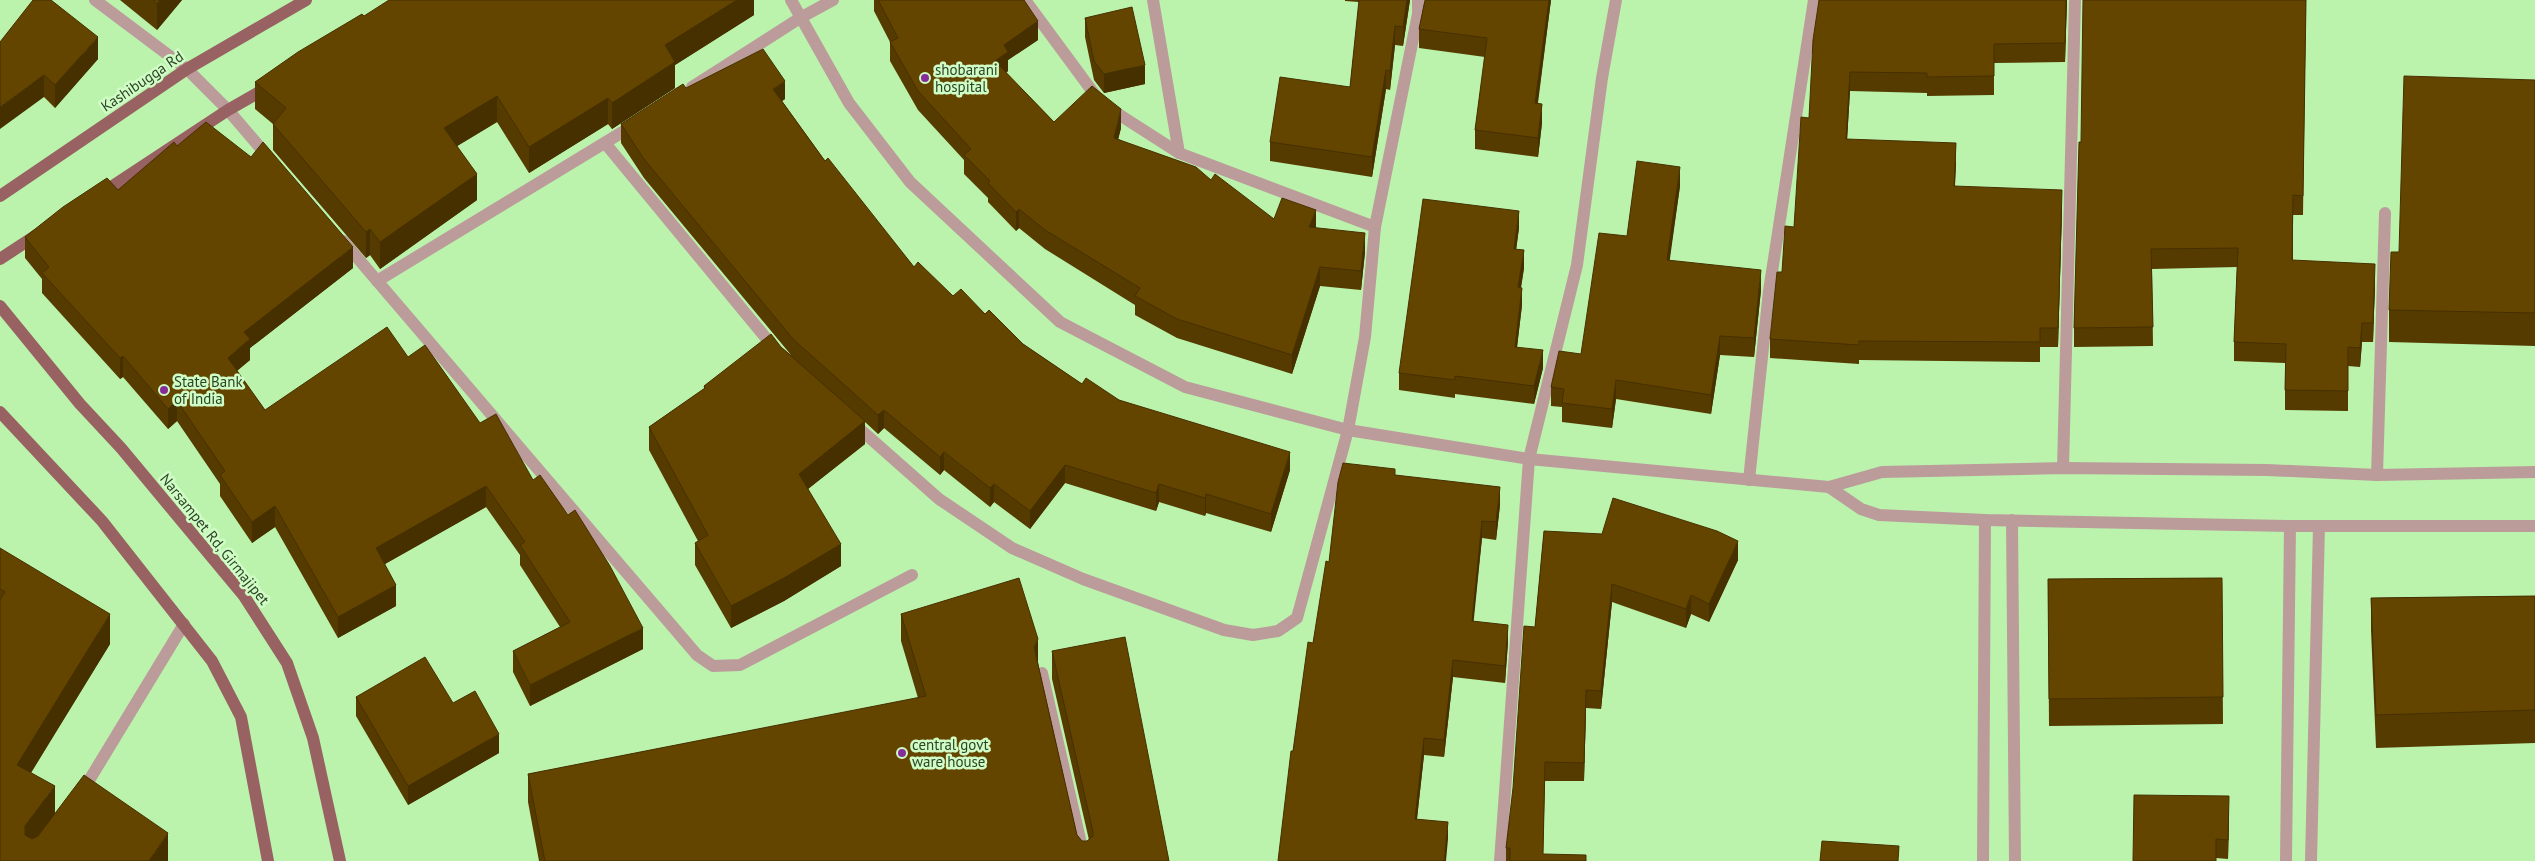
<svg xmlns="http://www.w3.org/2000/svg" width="2535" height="861" font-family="'PT Sans',sans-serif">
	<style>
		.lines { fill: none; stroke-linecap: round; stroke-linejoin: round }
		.minor { stroke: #bc9c9b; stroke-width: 12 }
		.major { stroke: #996262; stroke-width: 12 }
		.wall { fill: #563b00 }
		.shaded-wall { fill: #463000 }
		.building { fill: #644500; stroke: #463000 }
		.poi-dot { fill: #852d9a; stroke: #d0fdc5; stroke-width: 2 }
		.labels { text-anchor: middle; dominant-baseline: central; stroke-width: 5; stroke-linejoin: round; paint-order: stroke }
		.poi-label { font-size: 15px; fill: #2d4327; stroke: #d0fdc5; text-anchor: start }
		.street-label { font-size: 15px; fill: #2d4327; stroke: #d0fdc5 }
	</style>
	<rect width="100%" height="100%" fill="#bbf3ad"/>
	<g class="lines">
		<g class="minor">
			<polyline points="95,0 187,69 228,110 270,159"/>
			<polyline points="791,0 849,103 910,182 1060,322 1185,387 1348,430 1529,459 1829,487 1882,472 2063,468 2267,470 2377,475 2535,472"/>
			<polyline points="1025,0 1101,103 1179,153 1375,227"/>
			<polyline points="1153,0 1179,153"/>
			<polyline points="692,87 800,18 833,0"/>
			<polyline points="605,143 775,349"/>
			<polyline points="343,241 697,655 713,666 740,665 912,575"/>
			<polyline points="377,281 634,125"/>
			<polyline points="853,423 939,499 1012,548 1083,579 1224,630 1253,635 1278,631 1297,618 1348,430 1365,337 1375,227 1418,14 1418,0"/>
			<polyline points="2063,468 2075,0"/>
			<polyline points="2377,475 2385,213"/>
			<polyline points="1749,480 1769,291 1814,0"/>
			<polyline points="1829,487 1861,509 1879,515 1985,520 2290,526 2535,526"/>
			<polyline points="2012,520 2015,861"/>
			<polyline points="1042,673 1085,861"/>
			<polyline points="82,792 184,624"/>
			<polyline points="1500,861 1529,459 1577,265 1602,78 1616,0"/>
			<polyline points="1983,861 1985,520"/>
			<polyline points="2286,861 2290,526"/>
			<polyline points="2311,861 2319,526"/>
		</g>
		<g class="major">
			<polyline points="99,195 228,110 270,86"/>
			<polyline points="0,196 187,69 306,0"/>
			<polyline points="0,259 38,234"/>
			<polyline points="0,306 80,404 121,448 244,596 287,663 313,738 340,861"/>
			<polyline points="0,412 102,521 212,661 241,717 268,861"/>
		</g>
	</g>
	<g class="wall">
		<polygon points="120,0 182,0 157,30"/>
		<polygon points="754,0 754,15 675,65 675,88 612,129 608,124 529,173 497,122 457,146 477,200 380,269 370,255 366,258 273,150 273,124 255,109 255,82 364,16"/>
		<polygon points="874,0 1024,0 1038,40 1008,60 1008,71 1006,73 1054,122 1121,128 1118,139 1211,180 1274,219 1316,228 1365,252 1361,290 1320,286 1292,374 1177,338 1135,315 1135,305 1045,249 1019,228 1016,231 988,202 988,198 964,174 964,160 918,110 890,61 890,42 874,11"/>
		<polygon points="1345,0 1410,0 1403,46 1395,45 1390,90 1386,89 1372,177 1270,161 1270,142 1350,87 1359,2 1345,1"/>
		<polygon points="1425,0 1551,0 1538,103 1542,123 1538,157 1475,149 1475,130 1485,57 1419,48 1419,29"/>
		<polygon points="1819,0 2067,0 2065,62 1994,63 1994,95 1927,96 1927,93 1850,91 1847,139 1956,162 1955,186 2062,209 2058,347 2040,347 2040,362 1859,360 1859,364 1770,358 1770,339 1782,272 1794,227 1809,118"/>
		<polygon points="2306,0 2303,215 2293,215 2293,260 2375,283 2373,342 2362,342 2360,367 2348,366 2348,411 2285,410 2285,363 2234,361 2234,342 2237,267 2152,269 2153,346 2074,347 2074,328 2081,142"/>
		<polygon points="1085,18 1145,84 1104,93 1094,80 1085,37"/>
		<polygon points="0,42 98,59 55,108 44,97"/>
		<polygon points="2535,80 2535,346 2389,342 2389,310 2399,252"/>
		<polygon points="686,88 785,99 782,101 825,161 914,267 953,296 985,314 1023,344 1082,384 1119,400 1290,470 1271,532 1206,513 1205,516 1159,502 1156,511 1065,483 1030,529 994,502 990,507 944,470 940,475 884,428 878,434 865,422 865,444 808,489 841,566 784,601 731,628 695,565 695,543 698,541 649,450 649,427 704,389 704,386 781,347 791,355 644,178 621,143 621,124"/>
		<polygon points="177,146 353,268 250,348 250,360 237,371 265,410 408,357 480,423 533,480 643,649 530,706 513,672 513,651 560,627 520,565 520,555 486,507 385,564 396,606 338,638 275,527 252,543 220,496 220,484 177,421 168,429 123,377 120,379 42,293 42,279 25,258 25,237 118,190"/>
		<polygon points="1680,186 1669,261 1761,290 1754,357 1720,355 1711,414 1616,399 1612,428 1562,422 1562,407 1551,406 1551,387 1581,354 1627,236"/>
		<polygon points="1519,228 1516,249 1524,268 1521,288 1522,305 1517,347 1543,368 1534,404 1455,394 1455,398 1399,390 1399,373"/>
		<polygon points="1395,475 1500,505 1496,540 1482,538 1473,621 1508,642 1505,683 1453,677 1444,757 1424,755 1417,819 1448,839 1293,751 1313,643 1329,562"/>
		<polygon points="1544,531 1738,560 1709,622 1691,614 1686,628 1612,602 1601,709 1586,708 1584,781 1545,781 1543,854 1586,861 1506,861 1506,848 1535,627"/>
		<polygon points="0,548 110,644 31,773 55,814 168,861 0,861"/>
		<polygon points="2222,578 2223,724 2049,726 2048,579"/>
		<polygon points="2535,596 2535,743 2376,748 2371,630 2371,598"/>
		<polygon points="901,614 1038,663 1077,835 1082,841 1087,841 1089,840 1052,679 1052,651 1169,861 539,861 528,802 528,774 918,698 901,641"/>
		<polygon points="356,697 453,703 499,753 408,805 356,716"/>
		<polygon points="2229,815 2228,859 2216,858 2133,861"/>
	</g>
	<g class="shaded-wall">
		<polygon points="160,0 182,0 157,30 157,4"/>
		<polygon points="737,0 754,0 754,15 675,65 675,88 612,129 612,103 665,45"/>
		<polygon points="1407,0 1410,0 1403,46 1403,27"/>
		<polygon points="1549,0 1551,0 1535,122 1535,103"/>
		<polygon points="2066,0 2067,0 2065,62 2065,43"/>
		<polygon points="1038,21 1038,40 1008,60 1008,71 995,80 995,61 1004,45"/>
		<polygon points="1395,26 1395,45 1390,90 1390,71"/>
		<polygon points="98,37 98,59 55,108 55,85"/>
		<polygon points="1145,65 1145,84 1104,93 1104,74"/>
		<polygon points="1386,70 1386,89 1372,177 1372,157"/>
		<polygon points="1850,72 1850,91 1846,158 1846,139"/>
		<polygon points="44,75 44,97 0,129 0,107"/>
		<polygon points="785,81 785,99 773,107 773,89"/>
		<polygon points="497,96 497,122 444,154 444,128"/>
		<polygon points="608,98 608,124 529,173 529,147"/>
		<polygon points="1542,104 1542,123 1538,157 1538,138"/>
		<polygon points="1121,109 1121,128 1114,156 1114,138"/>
		<polygon points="1956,143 1956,162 1954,205 1954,186"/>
		<polygon points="1680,167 1680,186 1667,280 1667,260"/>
		<polygon points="477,174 477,200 380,269 380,242"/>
		<polygon points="2062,190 2062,209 2058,347 2058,328"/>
		<polygon points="1019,209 1019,228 1016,231 1016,212"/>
		<polygon points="1316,210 1316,229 1309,227"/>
		<polygon points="1519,211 1519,228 1514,266 1514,249"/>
		<polygon points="370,229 370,255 366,258 366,232"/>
		<polygon points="1365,233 1365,252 1361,290 1361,271"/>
		<polygon points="353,247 353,268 250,348 250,360 228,378 228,358 244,332"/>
		<polygon points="1524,250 1524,268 1518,305 1518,287"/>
		<polygon points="2375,264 2375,283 2373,342 2373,323"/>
		<polygon points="1320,267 1320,286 1292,374 1292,355"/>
		<polygon points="1761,270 1761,290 1754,357 1754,338"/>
		<polygon points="1522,288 1522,305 1515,364 1515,347"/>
		<polygon points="2362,323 2362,342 2360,367 2360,348"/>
		<polygon points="1720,336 1720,355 1711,414 1711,395"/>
		<polygon points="1543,350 1543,368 1534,404 1534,386"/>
		<polygon points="123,356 123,377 120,379 120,358"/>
		<polygon points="1616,380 1616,399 1612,428 1612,409"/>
		<polygon points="177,401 177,421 168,429 168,409"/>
		<polygon points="884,410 884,428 878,434 878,415"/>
		<polygon points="865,421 865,444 799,496 799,474"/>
		<polygon points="944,452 944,470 940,475 940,457"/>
		<polygon points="1290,452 1290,470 1271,532 1271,514"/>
		<polygon points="1065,465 1065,483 1030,529 1030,511"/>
		<polygon points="994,484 994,502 990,507 990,488"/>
		<polygon points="1159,484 1159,502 1156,511 1156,493"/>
		<polygon points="486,486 486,507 376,569 376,548"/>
		<polygon points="1500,487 1500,505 1496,540 1496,522"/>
		<polygon points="1206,494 1206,513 1205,516 1205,498"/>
		<polygon points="275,506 275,527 252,543 252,522"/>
		<polygon points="1482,521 1482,538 1472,638 1472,621"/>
		<polygon points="1738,541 1738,560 1709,622 1709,604"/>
		<polygon points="841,544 841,566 784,601 731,628 731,606"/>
		<polygon points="1612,584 1612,602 1601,709 1601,691"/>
		<polygon points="396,585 396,606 338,638 338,617"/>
		<polygon points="1691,595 1691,614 1686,628 1686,609"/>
		<polygon points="110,614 110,644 17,795 17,765"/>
		<polygon points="1508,625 1508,642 1505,683 1505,666"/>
		<polygon points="643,628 643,649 530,706 530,685"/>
		<polygon points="1038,639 1038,666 1034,647"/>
		<polygon points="1453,660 1453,677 1444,757 1444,740"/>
		<polygon points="1586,690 1586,708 1584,781 1584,763"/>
		<polygon points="499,734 499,753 408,805 408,786"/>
		<polygon points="1424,738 1424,755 1415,836 1415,819"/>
		<polygon points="55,786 55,816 25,856 25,826"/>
		<polygon points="2229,796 2229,815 2228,859 2228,840"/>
		<polygon points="1448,822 1448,839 1446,861 1444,861"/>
		<polygon points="168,833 168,861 149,861"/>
	</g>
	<g class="building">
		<polygon points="33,0 51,0 98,37 55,85 44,75 0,107 0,42"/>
		<polygon points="153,0 160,0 157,4"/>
		<polygon points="389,0 737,0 665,45 675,62 612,103 608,98 529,147 497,96 444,128 477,174 380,242 370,229 366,232 273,124 286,108 255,82 298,52 362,14 364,16"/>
		<polygon points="878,0 1024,0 1038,21 1004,45 1008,52 995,61 1054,122 1092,86 1121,109 1114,138 1196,167 1211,180 1215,174 1274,219 1282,198 1316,210 1309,227 1365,233 1361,271 1320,267 1292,355 1177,319 1135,296 1140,288 1045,230 1019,209 1016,212 988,183 990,181 964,155 971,149 918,91 890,42 898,38"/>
		<polygon points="1359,0 1407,0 1403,27 1395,26 1390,71 1386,70 1372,157 1270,142 1280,77 1350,87"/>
		<polygon points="1425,0 1549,0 1535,103 1542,104 1538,138 1475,130 1487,38 1419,29"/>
		<polygon points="1819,0 2066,0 2065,43 1994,44 1994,76 1927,77 1927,73 1850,72 1846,139 1956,143 1954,186 2062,190 2058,328 2040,328 2040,342 1859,341 1859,345 1770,339 1777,272 1782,272 1785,226 1794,227 1801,117 1809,118 1813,40"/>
		<polygon points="2083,0 2306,0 2303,196 2293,195 2292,260 2375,264 2373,323 2362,323 2360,348 2348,347 2348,391 2285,390 2286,344 2234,342 2238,248 2151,249 2153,327 2074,328 2079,142 2081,142"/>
		<polygon points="1132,7 1145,65 1104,74 1094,61 1085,18"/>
		<polygon points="763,49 785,81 773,89 825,161 828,158 914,267 918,262 953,296 961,289 985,314 989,310 1023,344 1082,384 1086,378 1119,400 1290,452 1271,514 1206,494 1205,498 1159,484 1156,493 1065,465 1030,511 994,484 990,488 944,452 940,457 884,410 878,415 793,339 644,159 621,124 683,84 686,88"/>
		<polygon points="2404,76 2535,80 2535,313 2389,310 2391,252 2399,252"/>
		<polygon points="206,122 251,157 263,142 353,247 244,332 250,339 228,358 265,410 387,327 408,357 425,345 480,423 496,414 533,480 540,475 568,515 575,510 610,566 643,628 530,685 513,651 570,622 520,545 525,542 486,486 376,548 396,585 338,617 275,506 252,522 220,475 225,471 177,401 168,409 123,356 120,358 42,273 49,267 25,237 63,207 107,178 118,190 174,142 177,146"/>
		<polygon points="1637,161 1680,167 1667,260 1761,270 1754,338 1720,336 1711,395 1616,380 1612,409 1562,403 1564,389 1551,387 1559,351 1581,354 1599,233 1627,236"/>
		<polygon points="1423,199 1519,211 1514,249 1524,250 1518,287 1522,288 1515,347 1543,350 1534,386 1455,376 1455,380 1399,373"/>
		<polygon points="771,334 781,347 865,421 799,474 841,544 784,578 731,606 695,543 708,535 649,427 705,388 704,386"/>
		<polygon points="1343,463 1395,469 1395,475 1500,487 1496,522 1482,521 1472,621 1508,625 1505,666 1453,660 1444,740 1424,738 1415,819 1448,822 1444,861 1278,861 1291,751 1293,751 1308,642 1313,643 1326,561 1329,562 1338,482"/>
		<polygon points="1613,498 1717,531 1738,541 1709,604 1691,595 1686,609 1612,584 1601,691 1586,690 1584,763 1545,762 1543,854 1586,855 1586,861 1510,861 1510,848 1506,848 1513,788 1524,626 1535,627 1544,531 1602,534"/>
		<polygon points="0,548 110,614 17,765 55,786 25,826 25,835 32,839 38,836 84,775 168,833 149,861 0,861 0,600 5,592 0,589"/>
		<polygon points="1019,578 1038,639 1034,647 1077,835 1082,841 1087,841 1093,836 1093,832 1052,651 1125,637 1169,861 545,861 528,774 926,696 901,614"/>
		<polygon points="2222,578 2223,697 2049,699 2048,579"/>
		<polygon points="2535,596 2535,710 2376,715 2371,598"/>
		<polygon points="425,657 453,703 475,691 499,734 408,786 356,697"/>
		<polygon points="2134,795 2229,796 2228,840 2216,839 2216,861 2133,861"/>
		<polygon points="1822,841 1899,846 1898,861 1820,861"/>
	</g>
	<g class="poi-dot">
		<circle cx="925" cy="78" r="5"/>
		<circle cx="164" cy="390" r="5"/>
		<circle cx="902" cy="753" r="5"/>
	</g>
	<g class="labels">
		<g class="poi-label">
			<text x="935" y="69">shobarani<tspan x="935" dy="17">hospital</tspan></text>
			<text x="174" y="381">State Bank<tspan x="174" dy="17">of India</tspan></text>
			<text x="912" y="744">central govt<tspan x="912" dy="17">ware house</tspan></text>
		</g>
		<g class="street-label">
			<text transform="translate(142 81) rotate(-34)">Kashibugga Rd</text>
			<text transform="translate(215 539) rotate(51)">Narsampet Rd, Girmajipet</text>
		</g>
	</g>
</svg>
